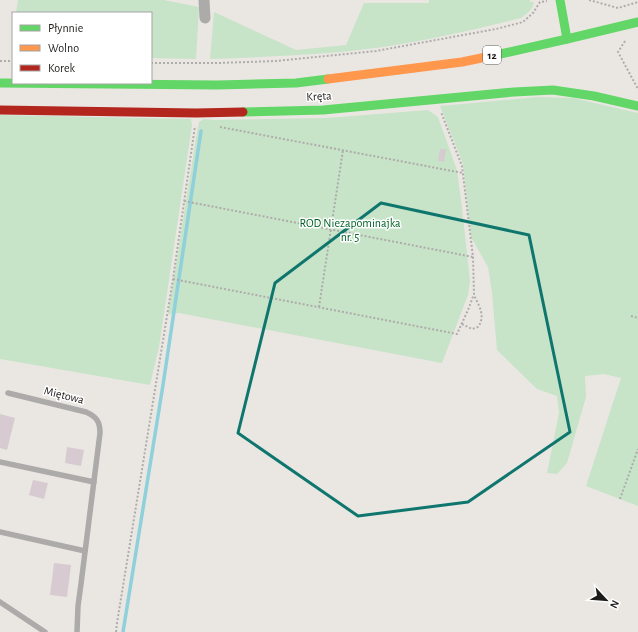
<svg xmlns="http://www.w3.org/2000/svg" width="638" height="632" font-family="'Alegreya Sans',sans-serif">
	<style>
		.green { fill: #c7e3c8 }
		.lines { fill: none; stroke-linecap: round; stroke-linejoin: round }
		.stream { stroke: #8fd0db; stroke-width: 3.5 }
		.building { fill: #d7cad1 }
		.path { stroke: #aeacaa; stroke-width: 2; stroke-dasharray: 2 2; stroke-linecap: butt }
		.lane { stroke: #acabaa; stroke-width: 5.5 }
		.street { stroke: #acabaa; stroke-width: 11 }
		.fast { stroke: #63d668; stroke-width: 9 }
		.slow { stroke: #ff974d; stroke-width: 9 }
		.jam { stroke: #b3261e; stroke-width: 9 }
		.marked { fill: none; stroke: #0f766e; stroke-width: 3; stroke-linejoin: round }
		.labels { text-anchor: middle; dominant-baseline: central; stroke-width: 3; stroke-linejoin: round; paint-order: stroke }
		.shield { fill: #fff; stroke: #615f5d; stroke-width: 1 }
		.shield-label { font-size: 11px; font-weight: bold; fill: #1d1b18 }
		.street-label { font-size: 12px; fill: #1d1b18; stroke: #fff }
		.park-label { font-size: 12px; fill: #006125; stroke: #fff }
	</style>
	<rect width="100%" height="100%" fill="#eae7e3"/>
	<g class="green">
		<polygon points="18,0 164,0 199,7 196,59 151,58 151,13 16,13"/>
		<path d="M429 0H530V2H534C532 10 528 13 521 18 473 30 425 41 376 48 321 55 265 57 210 59L214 12 296 50 346 45 364 3H429Z"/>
		<polygon points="537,97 573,98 638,113 638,506 586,486 621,378 604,374 585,376 586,397 567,463 557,474 547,473 559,413 557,396 537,389 497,350 492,293 488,267 471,237 463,164 440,106"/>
		<polygon points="428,110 438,117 457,170 462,208 470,281 468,295 442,363 179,313 168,314 197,132 199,122 204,119 214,120 327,118"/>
		<polygon points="0,115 191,119 192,125 159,347 150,385 0,359"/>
	</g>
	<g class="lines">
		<polyline class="stream" points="123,632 163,385 201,131"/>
	</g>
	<g class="building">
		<polygon points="440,149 446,149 444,162 438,161"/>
		<polygon points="0,414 15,418 7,450 0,448"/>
		<polygon points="67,447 84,450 81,466 65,463"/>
		<polygon points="33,480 48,483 44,499 29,495"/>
		<polygon points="54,563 71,565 67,597 50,595"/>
	</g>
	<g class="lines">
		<g class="path">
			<polyline points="589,0 618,8 638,2"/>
			<polyline points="625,41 618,52 638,89"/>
			<polyline points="0,61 13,61"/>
			<polyline points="151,63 218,63 276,61 376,51 496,29 523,22 533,13 540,2 547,1"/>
			<polyline points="220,127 463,173"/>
			<polyline points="184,201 473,257"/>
			<polyline points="173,279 457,334 468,310 474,294 473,257 462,166 441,112"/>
			<polyline points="319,307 343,150"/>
			<polyline points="631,316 638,318"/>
			<path d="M462 324 472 329 478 327C486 316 479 306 474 295"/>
			<polyline points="620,499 638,449"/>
			<polyline points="116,632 117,623 173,279 195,126"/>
		</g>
		<g class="lane">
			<path d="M8 393 86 412C97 417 100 422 100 433L81 584 78 606 77 632"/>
			<polyline points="0,462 94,482"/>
			<polyline points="0,532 85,551"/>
			<polyline points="0,602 45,632"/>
		</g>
		<polyline class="street" points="204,0 205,18"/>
		<g class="fast">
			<polyline points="560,0 567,39"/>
			<polyline points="496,55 567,39 638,22"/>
			<polyline points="0,83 217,85 296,83 328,79"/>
			<polyline points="243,112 323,110 514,92 553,90 594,96 638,106"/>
		</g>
		<polyline class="slow" points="328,79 462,62 496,55"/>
		<polyline class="jam" points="0,110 196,113 243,112"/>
	</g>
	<path class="marked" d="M381 203 529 235 570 432 468 502 358 516 238 433 275 283Z"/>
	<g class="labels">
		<rect class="shield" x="483" y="46" width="18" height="18" rx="3"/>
		<g class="shield-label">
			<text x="492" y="55">12</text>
		</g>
		<g class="street-label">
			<text transform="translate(319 96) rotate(-3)">Kręta</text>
			<text transform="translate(64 395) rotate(14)">Miętowa</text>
		</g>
		<g class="park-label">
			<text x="350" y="223">ROD Niezapominajka<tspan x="350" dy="14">nr. 5</tspan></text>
		</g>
	</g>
	<rect x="12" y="12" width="140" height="72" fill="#ffffff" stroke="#a5a4a3"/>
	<rect x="20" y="25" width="20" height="6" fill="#63d668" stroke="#a5a4a3"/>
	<text x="48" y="32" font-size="12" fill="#1d1b18">Płynnie</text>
	<rect x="20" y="45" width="20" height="6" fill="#ff974d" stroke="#a5a4a3"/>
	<text x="48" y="52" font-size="12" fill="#1d1b18">Wolno</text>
	<rect x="20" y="65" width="20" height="6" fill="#b3261e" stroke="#a5a4a3"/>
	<text x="48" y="72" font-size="12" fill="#1d1b18">Korek</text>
	<g transform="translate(606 600) rotate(116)" stroke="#ffffff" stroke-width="3" paint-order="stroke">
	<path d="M0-3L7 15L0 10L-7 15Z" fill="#1d1b18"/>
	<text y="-6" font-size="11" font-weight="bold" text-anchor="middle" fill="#1d1b18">N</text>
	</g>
</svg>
